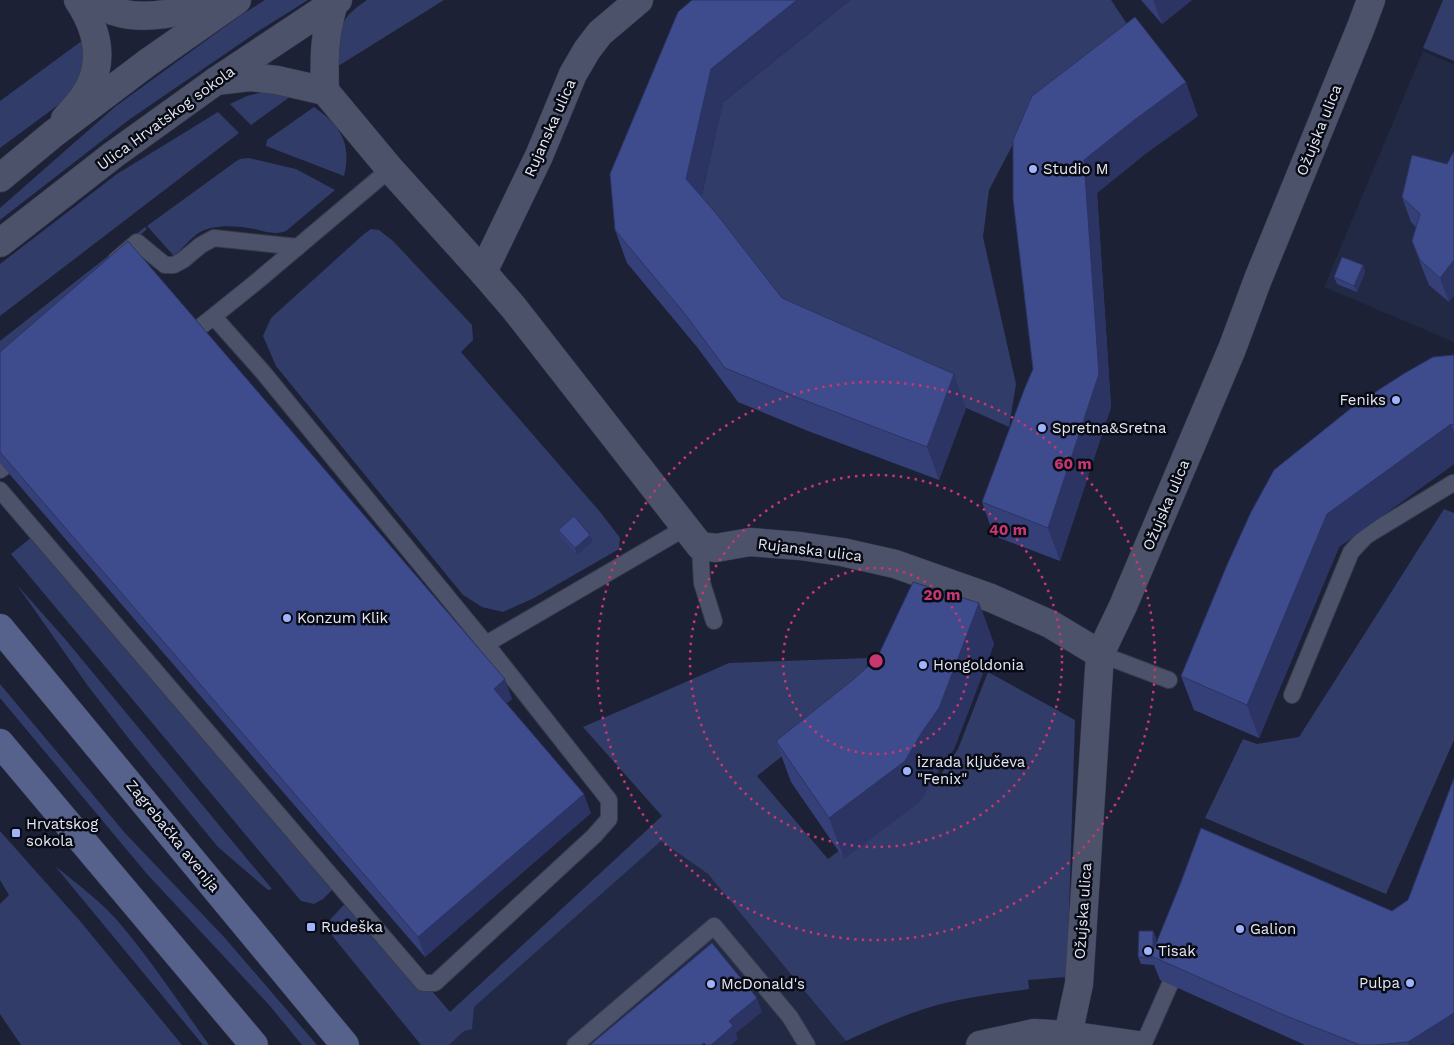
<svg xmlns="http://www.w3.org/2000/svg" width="1454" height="1045" font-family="'Work Sans',sans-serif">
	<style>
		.built { fill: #222944 }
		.green { fill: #323c68 }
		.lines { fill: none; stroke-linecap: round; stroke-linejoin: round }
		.service-casing { stroke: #383b4d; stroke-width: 18 }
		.minor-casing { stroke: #383b4d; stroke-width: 29 }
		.tertiary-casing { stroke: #383b4d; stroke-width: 29 }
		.secondary-casing { stroke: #383b4d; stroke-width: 29 }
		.service { stroke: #4c526a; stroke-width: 16 }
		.minor { stroke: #4c526a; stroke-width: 28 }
		.tertiary { stroke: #4c526a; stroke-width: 28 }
		.secondary { stroke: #56618c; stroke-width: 28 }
		.wall { fill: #354079 }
		.shaded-wall { fill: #2b3463 }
		.building { fill: #3e4b8d; stroke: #2b3463 }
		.ring { fill: none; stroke: #c73772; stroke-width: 2.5; stroke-dasharray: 2.5 5 }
		.poi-dot { fill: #a0b3fd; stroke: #090b14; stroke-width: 2 }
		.labels { text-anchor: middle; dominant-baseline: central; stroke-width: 5; stroke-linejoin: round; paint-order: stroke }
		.street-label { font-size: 15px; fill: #e4e8f6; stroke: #090b14 }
		.poi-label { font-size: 15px; fill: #e4e8f6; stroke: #090b14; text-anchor: start }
		.centre { fill: #c73772; stroke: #090b14; stroke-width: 2.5 }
		.ring-label { font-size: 15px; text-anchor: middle; font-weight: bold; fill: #c73772; stroke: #090b14; stroke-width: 5; stroke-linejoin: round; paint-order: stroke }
	</style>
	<rect width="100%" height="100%" fill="#1c2136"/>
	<g class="built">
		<polygon points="1423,51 1454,65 1454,342 1324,287"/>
		<polygon points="651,829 661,841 708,874 846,1041 839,1045 421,1045 419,1043"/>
	</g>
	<g class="green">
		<polygon points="265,0 308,0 257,32 130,119 0,220 0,208 116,106 241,15"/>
		<path d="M367 0H444L335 68C336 57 337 33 342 25 347 14 357 7 367 0Z"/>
		<polygon points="850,0 1111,0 1129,27 1012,146 989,190 983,237 1016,384 1009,427 794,331 698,212 723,102"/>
		<polygon points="1443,0 1454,0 1454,61 1423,48"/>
		<polygon points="83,40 84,63 76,88 65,100 0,148 0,101"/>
		<polygon points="263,92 294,94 251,125 230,104 247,96"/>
		<path d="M314 107C340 125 352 143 344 176L266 146 267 140Z"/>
		<polygon points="218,112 239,133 0,316 0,264 117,174"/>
		<path d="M249 158 296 169 335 190 286 231C275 235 266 232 255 229 237 226 213 223 197 234 189 240 182 249 174 256L147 226 235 162 240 159Z"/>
		<polygon points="145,227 147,229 0,360 0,341"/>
		<polygon points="371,229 379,230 393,241 472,325 473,340 461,352 601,513 620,538 619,549 534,598 503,612 482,607 463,595 276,366 263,336 271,318 364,234"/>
		<polygon points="1444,509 1454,513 1454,740 1386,894 1205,818 1243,739 1257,744 1299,737"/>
		<polygon points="33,536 336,886 323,899 314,904 301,901 11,554"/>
		<polygon points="17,585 65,639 272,889 268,890 218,847 133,744 88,686"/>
		<path d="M870 658 851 702 757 776 828 859 940 776 958 749 988 672 1075 720 1067 977 1028 980 1029 989C994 994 958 998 924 1009 897 1018 872 1029 846 1041L708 874 661 841 474 1007 472 1029 464 1031 449 1045H421L334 938 328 927V922L351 897 450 1012 662 816 583 727 729 663Z"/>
		<polygon points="0,684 125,833 224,937 317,1045 302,1045 270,1006 147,874 0,698"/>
		<polygon points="0,831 80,921 182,1045 21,1045 0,1014 0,904 9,895 0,880"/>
		<path d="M55 866C76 883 98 899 116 919 150 958 179 1003 209 1045H203Z"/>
	</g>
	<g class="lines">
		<g class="service-casing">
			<g id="service">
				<polyline points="116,260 137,242 165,265 174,265 183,260 201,245 214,238 298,247"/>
				<polyline points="184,340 255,283 390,169"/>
				<polyline points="0,470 21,455"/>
				<polyline points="0,490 423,983 435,983 594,836 609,819 609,800 486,644 262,371 214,317"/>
				<polyline points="700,546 702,583 714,621"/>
				<polyline points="486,644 685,528"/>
				<polyline points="1100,654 1169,680"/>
				<polyline points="1292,695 1351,552 1366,536 1453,483 1454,484"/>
				<polyline points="575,1045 714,926 790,1017 807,1045"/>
				<polyline points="1143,1045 1179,964"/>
			</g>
		</g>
		<g class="minor-casing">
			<g id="minor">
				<path d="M93 0C99 4 106 8 113 11 148 23 187 10 220 0"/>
				<polyline points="639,0 600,33 587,50 573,74 539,156 483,272 514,308 700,546 716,548 750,542 800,546 842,552 895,564 991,598 1050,624 1100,654"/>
				<polyline points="216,81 250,77 277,80 325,91 390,169 483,272"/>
				<path d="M325 91C324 57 324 35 334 3"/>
				<path d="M65 119C73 110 83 100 89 88 105 57 96 27 78 0"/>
				<polyline points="1068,1035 1079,984 1100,654 1123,606 1232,349 1258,279 1361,27 1371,0"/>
			</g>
		</g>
		<g class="tertiary-casing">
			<g id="tertiary">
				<polyline points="0,178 53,134 147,63 237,0"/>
				<polyline points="0,243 113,155 216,81 338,0"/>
				<polyline points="980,1045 1034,1033 1068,1035 1138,1045"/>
			</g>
		</g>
		<g class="secondary-casing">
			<g id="secondary">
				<polyline points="0,628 345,1045"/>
				<polyline points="0,743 254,1045"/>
			</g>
		</g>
		<use href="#service" class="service"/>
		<use href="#minor" class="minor"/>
		<use href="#tertiary" class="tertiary"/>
		<use href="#secondary" class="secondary"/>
	</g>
	<g class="wall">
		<polygon points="1141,0 1192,0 1162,24"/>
		<polygon points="723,102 701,197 782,298 954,374 966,408 939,480 808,431 738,402 697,347 627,263 615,230"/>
		<polygon points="1198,116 1145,154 1097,193 1111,407 1060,561 994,536 982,502 1033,369 1013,199"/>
		<polygon points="1447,164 1449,302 1429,285 1421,265 1412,241 1416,227 1411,222 1402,197"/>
		<polygon points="1363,265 1365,272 1357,292 1337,284 1334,277"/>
		<polygon points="0,352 512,699 506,703 591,813 425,957 0,463"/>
		<polygon points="1454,355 1454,464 1339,547 1259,738 1194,710 1181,676"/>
		<polygon points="558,530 590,535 593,541 577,555 561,537"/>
		<polygon points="979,603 994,644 954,749 937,773 920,802 844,859 791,782 776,741"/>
		<polygon points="1153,931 1156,938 1155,944 1451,1045 1305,1045 1160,980 1154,965 1141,964 1138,957"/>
	</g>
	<g class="shaded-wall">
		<polygon points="797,0 850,0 723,102 698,212 686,179 711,69"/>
		<polygon points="1153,0 1192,0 1162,24"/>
		<polygon points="1186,82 1198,116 1145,154 1097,193 1111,407 1060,561 1048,528 1084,160 1133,121"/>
		<polygon points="1454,260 1454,296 1449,302 1440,278"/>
		<polygon points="1363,265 1365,272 1357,292 1354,286"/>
		<polygon points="954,374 966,408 939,480 927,447"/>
		<polygon points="1451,424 1454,432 1454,464 1339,547 1259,738 1247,705 1327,514"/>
		<polygon points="590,535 593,541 577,555 575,548"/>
		<polygon points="979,603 994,644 954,749 937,773 920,802 844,859 829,818"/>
		<polygon points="505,679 512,699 501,708 494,689"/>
		<polygon points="584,794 591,813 425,957 418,937"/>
		<polygon points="1153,931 1156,938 1155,958 1152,956"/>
		<polygon points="757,998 762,1012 736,1033 738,1039 731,1045 711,1045 729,1021"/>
		<polygon points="1454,1013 1454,1043 1451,1045 1409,1045 1408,1042"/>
	</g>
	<g class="building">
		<polygon points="692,0 797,0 711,69 686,179 715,212 782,298 954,374 927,447 796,397 725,368 685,314 615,230 610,174 678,12"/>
		<polygon points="1135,17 1186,82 1133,121 1084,160 1099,374 1048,528 982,502 1024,390 1033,369 1013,199 1013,140 1032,96"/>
		<polygon points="1454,151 1454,260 1440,278 1420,260 1412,241 1420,214 1402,197 1412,155 1447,164"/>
		<polygon points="128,241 505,679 494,689 584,794 418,937 0,452 0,352"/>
		<polygon points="1342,257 1363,265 1354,286 1334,277"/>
		<polygon points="1454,355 1454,425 1451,424 1327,514 1247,705 1181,676 1227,565 1251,512 1274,470 1355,405 1405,373 1433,357"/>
		<polygon points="574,516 590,535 575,548 558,530"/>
		<polygon points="913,582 979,603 939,708 922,732 905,761 829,818 776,741 854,679 877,658"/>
		<polygon points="1454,778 1454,1013 1408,1042 1376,1045 1360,1045 1284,1015 1151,956 1181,882 1201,828 1392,911 1408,900"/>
		<polygon points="1139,931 1153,931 1153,951 1151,956 1152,958 1138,957"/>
		<polygon points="712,943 757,998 729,1021 733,1026 711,1045 706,1045 704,1043 701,1045 590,1045"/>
	</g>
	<g class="ring">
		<circle cx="876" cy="661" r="93"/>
		<circle cx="876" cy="661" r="186"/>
		<circle cx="876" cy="661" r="279"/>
	</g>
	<g class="poi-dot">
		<circle cx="1033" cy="169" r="5"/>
		<circle cx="1396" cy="400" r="5"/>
		<circle cx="1042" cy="428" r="5"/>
		<circle cx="287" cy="618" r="5"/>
		<circle cx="923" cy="665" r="5"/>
		<circle cx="907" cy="771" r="5"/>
		<rect x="11" y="828" width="10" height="10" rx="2.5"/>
		<rect x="306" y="922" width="10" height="10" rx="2.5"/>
		<circle cx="1240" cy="929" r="5"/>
		<circle cx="1148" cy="951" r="5"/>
		<circle cx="1410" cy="983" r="5"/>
		<circle cx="711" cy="984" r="5"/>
	</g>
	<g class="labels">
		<g class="street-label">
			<text transform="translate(166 118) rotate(-36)">Ulica Hrvatskog sokola</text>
			<text transform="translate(550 128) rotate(-66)">Rujanska ulica</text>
			<text transform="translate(1319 130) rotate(-68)">Ožujska ulica</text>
			<text transform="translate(1166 505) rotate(-67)">Ožujska ulica</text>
			<text transform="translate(810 550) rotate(7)">Rujanska ulica</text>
			<text transform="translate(173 836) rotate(51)">Zagrebačka avenija</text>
			<text transform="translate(1083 911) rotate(-86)">Ožujska ulica</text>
		</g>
		<g class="poi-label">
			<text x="1043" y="169">Studio M</text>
			<text x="1386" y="400" text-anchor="end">Feniks</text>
			<text x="1052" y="428">Spretna&amp;Sretna</text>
			<text x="297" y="618">Konzum Klik</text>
			<text x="933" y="665">Hongoldonia</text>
			<text x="917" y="762">izrada ključeva<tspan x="917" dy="17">"Fenix"</tspan></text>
			<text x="26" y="824">Hrvatskog<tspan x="26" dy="17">sokola</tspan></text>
			<text x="321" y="927">Rudeška</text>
			<text x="1250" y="929">Galion</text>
			<text x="1158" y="951">Tisak</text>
			<text x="1400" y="983" text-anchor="end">Pulpa</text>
			<text x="721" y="984">McDonald's</text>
		</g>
	</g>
	<circle cx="876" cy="661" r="8" class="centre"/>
	<g class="ring-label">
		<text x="1073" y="469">60 m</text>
		<text x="1008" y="535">40 m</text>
		<text x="942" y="600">20 m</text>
	</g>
</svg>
